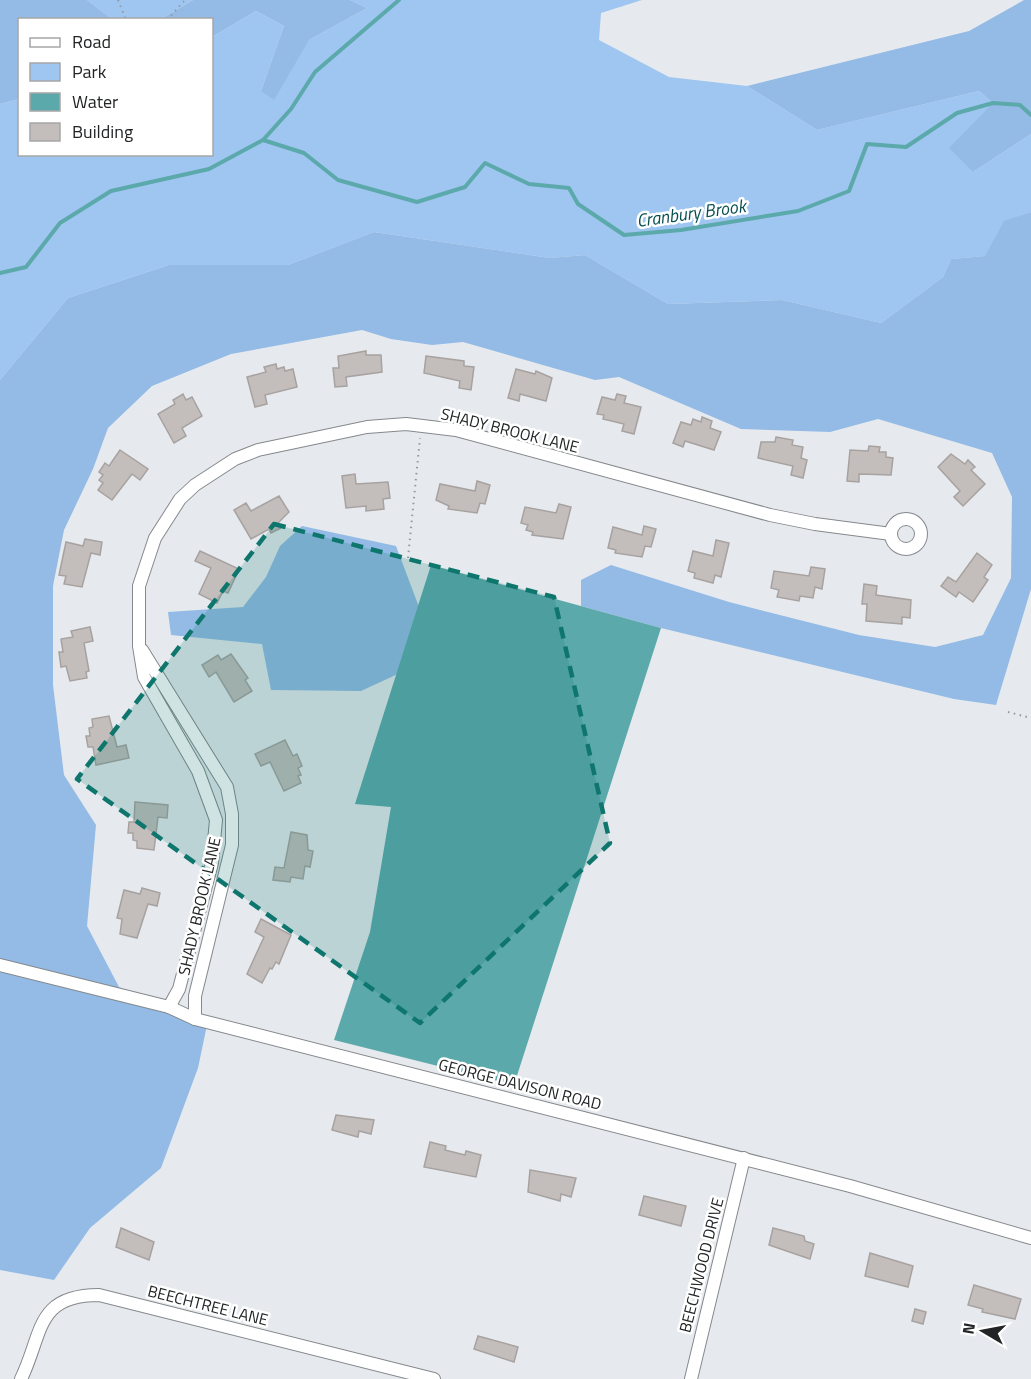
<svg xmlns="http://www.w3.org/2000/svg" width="1031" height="1379" font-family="'Titillium Web',sans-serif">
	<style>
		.green { fill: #9fc6f1 }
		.forest { fill: #93bbe6 }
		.water { fill: #5ca9ab }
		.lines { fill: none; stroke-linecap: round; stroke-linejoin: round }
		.stream { stroke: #5ca9ab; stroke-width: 4 }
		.building { fill: #c3bebc; stroke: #a7a2a0; stroke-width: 1.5 }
		.minor-casing { stroke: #85888c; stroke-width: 14 }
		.path { stroke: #95989b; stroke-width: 2; stroke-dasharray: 1.5 4.5; stroke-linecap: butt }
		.minor { stroke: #fff; stroke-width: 12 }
		.marked { fill: #0f766e; fill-opacity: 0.2; stroke: #0f766e; stroke-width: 4.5; stroke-dasharray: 12 8; stroke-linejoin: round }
		.labels { text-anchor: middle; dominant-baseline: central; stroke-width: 5; stroke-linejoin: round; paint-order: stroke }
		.street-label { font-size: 16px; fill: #222425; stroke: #fff }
		.water-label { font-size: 18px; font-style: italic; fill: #074f51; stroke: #fff }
	</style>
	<rect width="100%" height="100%" fill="#e6eaee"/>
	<g class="green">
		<polygon points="87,0 193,0 161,19 151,20 112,19"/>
		<polygon points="350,0 642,0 601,13 599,40 669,77 747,86 817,130 979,91 993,103 973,172 1031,134 1031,212 1004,222 986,256 951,259 943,277 881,323 782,300 668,304 585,255 550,258 374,232 288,265 169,265 68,298 0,380 0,104 19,99 20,154 212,154 212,37 256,11 284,26 261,91 309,40 367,8"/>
	</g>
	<g class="forest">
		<polygon points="0,0 87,0 112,19 20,20 19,99 0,104"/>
		<polygon points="193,0 350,0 367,8 309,40 274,100 261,91 284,26 256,11 212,37 212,20 151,19 161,19"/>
		<polygon points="1024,0 1031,0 1031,134 973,172 949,148 993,103 979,91 817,130 747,86 969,31"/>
		<polygon points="1031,212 1031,589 996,705 954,699 661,628 581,606 581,580 611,565 729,602 859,635 935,647 983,635 1011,578 1012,497 992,453 878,419 830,432 741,429 619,377 595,380 463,342 432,345 391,339 362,330 231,354 152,386 108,428 93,469 64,530 53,586 53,685 64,775 96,825 87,926 119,987 207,1025 198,1068 161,1168 90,1228 54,1280 0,1270 0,380 68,298 169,265 288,265 374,232 550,258 585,255 668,304 782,300 881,323 943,277 951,259 985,256 1004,221"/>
		<polygon points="302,526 396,546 419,607 400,673 361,691 271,690 262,644 171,635 168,612 243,607 266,577 280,546"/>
	</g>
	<polygon class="water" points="431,565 661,628 514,1085 334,1040 370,932 391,807 355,804"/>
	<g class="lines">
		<g class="stream">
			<polyline points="263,140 291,109 315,72 399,0"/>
			<polyline points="0,273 26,267 60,223 111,191 209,169 263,140 304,153 338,180 417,202 465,187 485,163 529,184 569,188 578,204 624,235 681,230 798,211 849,191 867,144 906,147 957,113 993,103 1020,105 1031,115"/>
		</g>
	</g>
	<g class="building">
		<polygon points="366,351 366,355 381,355 382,372 346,377 347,386 335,387 333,368 339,368 338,356"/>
		<polygon points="426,356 464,361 464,366 474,367 471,390 459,388 460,381 424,373"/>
		<polygon points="276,364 277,369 284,367 285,371 293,369 297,387 265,395 267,404 255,407 247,377 266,372 264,367"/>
		<polygon points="516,369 535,374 536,371 552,378 546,401 520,394 519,401 508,398"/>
		<polygon points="183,394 186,400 192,397 202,416 182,428 186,436 174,443 158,414 175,404 173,400"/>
		<polygon points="617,394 626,396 624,403 641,407 634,434 622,431 624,424 603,419 604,415 597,414 602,397 615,400"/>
		<polygon points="702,417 712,421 710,428 721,432 714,450 685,441 683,447 673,443 681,422 691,425 693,419 701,422"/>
		<polygon points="776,437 793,440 792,445 803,447 801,458 807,460 803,478 791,475 793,466 758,458 761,442 775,442"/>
		<polygon points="869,446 880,447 879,452 886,452 886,457 893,458 891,475 859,474 859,482 847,481 850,450 868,451"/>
		<polygon points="120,450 148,469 140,480 132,474 112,500 98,490 103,483 99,480 103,475 99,472 105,463 109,466"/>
		<polygon points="951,454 965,464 968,460 975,467 971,470 985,484 963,506 954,497 960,491 938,467"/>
		<polygon points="355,474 356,484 388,482 390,498 383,499 384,509 366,511 366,506 346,508 342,476"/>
		<polygon points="477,481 490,485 485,504 480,503 477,513 448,509 449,506 436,500 440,484 475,491"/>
		<polygon points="279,496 289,512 278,523 281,528 271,533 269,529 251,539 234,510 246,503 251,511"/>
		<polygon points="559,504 571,507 563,539 532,535 533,532 526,530 528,525 521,523 525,507 556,513"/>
		<polygon points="644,526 656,529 651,547 645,546 642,557 615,553 616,550 608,548 613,527 642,535"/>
		<polygon points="85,539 102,542 100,555 91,553 82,587 64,584 66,576 59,575 66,542 83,546"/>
		<polygon points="716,540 729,543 721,577 715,575 713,583 694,578 695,573 688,571 693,551 713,556"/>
		<polygon points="200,551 239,569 228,593 223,591 217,603 199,594 211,568 195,561"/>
		<polygon points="977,553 992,565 984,577 988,580 973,602 959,592 956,597 941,586 948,577 956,582"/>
		<polygon points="811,567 825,569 822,589 815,587 813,598 800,596 799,601 777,597 779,590 771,588 774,571 809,576"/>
		<polygon points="864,584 877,586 876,595 911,600 910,618 902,617 902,624 866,621 867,604 862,604"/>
		<polygon points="90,627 93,641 84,643 89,671 86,672 87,678 70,681 66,666 61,667 59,652 63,652 61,639 73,637 71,631"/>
		<polygon points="231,654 248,678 245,680 252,691 234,702 216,672 209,677 202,665 218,655 221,660"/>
		<polygon points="109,716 117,747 126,745 129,758 96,765 93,747 88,747 86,736 90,736 89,728 93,727 92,719"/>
		<polygon points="285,740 293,756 297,754 302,766 298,768 301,775 298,776 301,783 284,791 270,762 261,766 255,754"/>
		<polygon points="135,802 168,805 167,818 158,817 154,850 137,848 137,841 133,840 133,833 128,833 129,822 134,822"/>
		<polygon points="291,832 307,835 308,850 313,851 310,867 305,866 303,879 291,877 290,882 273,880 275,867 284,868"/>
		<polygon points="142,888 160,893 157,906 148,904 137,938 120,934 122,919 117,918 124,890 140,894"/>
		<polygon points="261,919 291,935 279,964 276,962 272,969 270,968 262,983 247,974 264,937 255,932"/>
		<polygon points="336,1115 374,1120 371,1134 359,1131 358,1137 332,1130"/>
		<polygon points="430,1142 446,1146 445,1150 465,1155 466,1151 481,1155 476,1177 424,1167"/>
		<polygon points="530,1170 576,1178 571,1197 561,1194 560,1201 528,1192"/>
		<polygon points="644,1196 686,1206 681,1226 639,1215"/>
		<polygon points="121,1228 154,1242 149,1260 116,1247"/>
		<polygon points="773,1228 804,1236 805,1241 814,1244 810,1259 769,1245"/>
		<polygon points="870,1253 913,1266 908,1287 865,1276"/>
		<polygon points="974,1285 1021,1299 1015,1319 982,1312 983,1309 968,1305"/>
		<polygon points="915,1309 926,1312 923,1324 912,1321"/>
		<polygon points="478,1336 518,1347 514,1362 474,1349"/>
	</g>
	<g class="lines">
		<g class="minor-casing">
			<g id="minor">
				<circle cx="906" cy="534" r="15"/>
				<polyline points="142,650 227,787 232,814 232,845 195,996 195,1019"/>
				<polyline points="0,965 169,1007 195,1019 850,1186 1031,1238"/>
				<polyline points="169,1007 179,989 212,863 216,820 198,771 144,677 139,646 139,586 155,538 180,499 195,485 235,459 258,450 367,427 406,424 456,430 770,515 815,524 891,534"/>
				<path d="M21 1379C43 1334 35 1295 99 1295L434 1379"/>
				<polyline points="691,1379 744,1158"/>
			</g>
		</g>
		<g class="path">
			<polyline points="118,0 126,20"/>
			<polyline points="167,20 185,0"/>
			<polyline points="408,558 420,438"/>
			<polyline points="1008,712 1031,718"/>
		</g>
		<use href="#minor" class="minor"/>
	</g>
	<path class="marked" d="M274 524 554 597 610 843 420 1023 77 779Z"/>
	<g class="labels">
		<g class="street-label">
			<text transform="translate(510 430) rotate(14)">SHADY BROOK LANE</text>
			<text transform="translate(199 906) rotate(-77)">SHADY BROOK LANE</text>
			<text transform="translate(520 1084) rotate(14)">GEORGE DAVISON ROAD</text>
			<text transform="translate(701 1265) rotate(-76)">BEECHWOOD DRIVE</text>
			<text transform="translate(208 1305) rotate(14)">BEECHTREE LANE</text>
		</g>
		<g class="water-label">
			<text transform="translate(691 213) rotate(-8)">Cranbury Brook</text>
		</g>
	</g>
	<rect x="18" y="18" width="195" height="138" fill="#ffffff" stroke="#a7a7a8" stroke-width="1.5"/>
	<rect x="30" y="38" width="30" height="9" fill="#ffffff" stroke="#a7a7a8" stroke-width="1.5"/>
	<text x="72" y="48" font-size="18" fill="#222425">Road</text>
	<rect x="30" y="63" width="30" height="18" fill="#9fc6f1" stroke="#a7a7a8" stroke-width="1.5"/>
	<text x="72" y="78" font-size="18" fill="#222425">Park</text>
	<rect x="30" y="93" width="30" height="18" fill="#5ca9ab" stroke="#a7a7a8" stroke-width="1.5"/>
	<text x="72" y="108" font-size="18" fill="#222425">Water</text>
	<rect x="30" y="123" width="30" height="18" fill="#c3bebc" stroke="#a7a7a8" stroke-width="1.5"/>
	<text x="72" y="138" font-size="18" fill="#222425">Building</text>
	<g transform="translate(983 1331) rotate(280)" stroke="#ffffff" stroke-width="4.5" paint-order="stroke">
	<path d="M0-4.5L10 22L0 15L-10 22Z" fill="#222425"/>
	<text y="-9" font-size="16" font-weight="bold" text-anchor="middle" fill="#222425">N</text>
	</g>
</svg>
